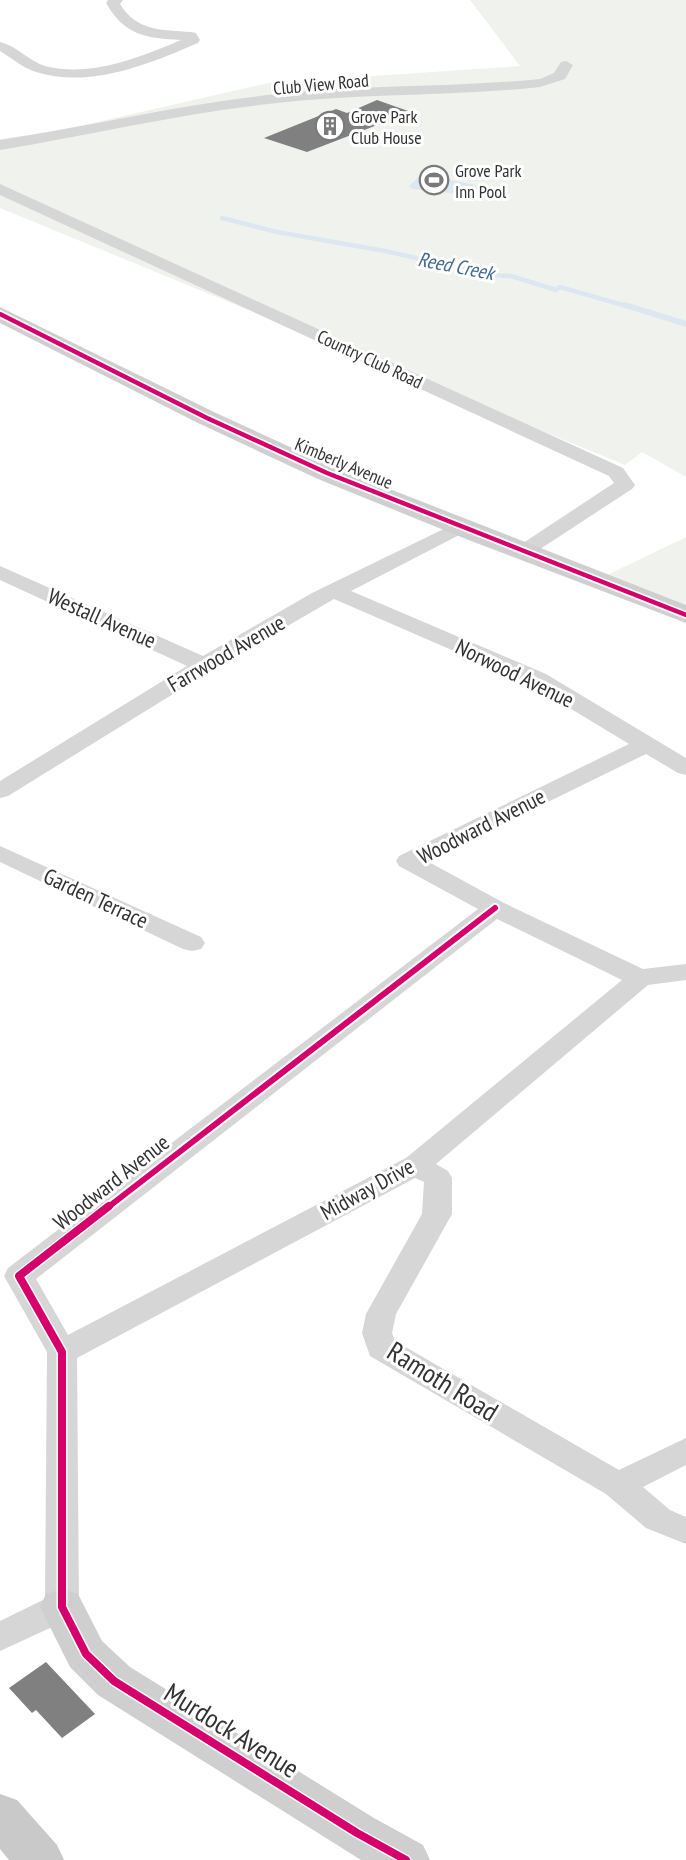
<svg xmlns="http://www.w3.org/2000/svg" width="686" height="1860" font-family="'PT Sans Narrow',sans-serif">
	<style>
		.green { fill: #f0f3ed }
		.water { fill: #dde7f1 }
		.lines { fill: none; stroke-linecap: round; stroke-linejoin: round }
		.stream-far1 { stroke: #dde7f1; stroke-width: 4.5 }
		.stream { stroke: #dde7f1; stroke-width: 6 }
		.building { fill: #808080 }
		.street { fill: #d6d6d6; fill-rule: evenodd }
		.secondary { fill: #cfcfcf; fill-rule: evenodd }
		.primary { fill: #c9c9c9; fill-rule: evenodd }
		.cycleway-far2-casing { stroke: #fff; stroke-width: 8 }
		.cycleway-far1-casing { stroke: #fff; stroke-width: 10 }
		.cycleway-casing { stroke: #fff; stroke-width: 11 }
		.cycleway-far2 { stroke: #d6006c; stroke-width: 4.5 }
		.cycleway-far1 { stroke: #d6006c; stroke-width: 6 }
		.cycleway { stroke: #d6006c; stroke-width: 8 }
		.labels { text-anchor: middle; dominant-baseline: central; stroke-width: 6; stroke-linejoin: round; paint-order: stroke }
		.far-street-label { font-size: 18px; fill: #323232; stroke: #fff }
		.far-poi-label { font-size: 18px; fill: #323232; stroke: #fff; text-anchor: start }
		.far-water-label { font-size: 20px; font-style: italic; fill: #446a8f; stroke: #fff }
		.street-label { font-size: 22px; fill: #323232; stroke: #fff }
		.near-street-label { font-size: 27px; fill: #323232; stroke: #fff }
	</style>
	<rect width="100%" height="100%" fill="#fff"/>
	<g class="green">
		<polygon points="470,0 686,0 686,477 642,452 625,465 0,208 0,139 62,130 268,83 520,66"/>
		<polygon points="686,537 686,609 603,577"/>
	</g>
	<polygon class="water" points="422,174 485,187 477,196 412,189 409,186"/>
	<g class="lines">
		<polyline class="stream-far1" points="222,218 277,232 385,251 491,275 511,276 556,290 560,287 630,307"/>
		<polyline class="stream" points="625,305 686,324"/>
	</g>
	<g class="building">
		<polygon points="377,100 411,112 307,152 264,138 336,109 347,113"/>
		<polygon points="46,1662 95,1714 62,1738 36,1710 32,1713 9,1688"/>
	</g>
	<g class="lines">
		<g class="street">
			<path d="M108 0H123L120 4C136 31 162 30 191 32L196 33 200 40 198 43C149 64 90 89 36 72 23 68 12 58 0 51V42C17 46 29 61 45 66 90 78 141 57 181 40 146 38 125 36 106 3Z"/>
			<path d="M566 61 573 65 565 79 540 87C450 97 358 93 268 104 178 114 90 135 0 150V140C90 126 178 105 268 95 358 84 450 88 540 79L554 73 561 62Z"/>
			<polygon points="0,184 623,468 635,485 632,489 531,555 524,557 517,555 514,551 517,547 614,483 609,476 0,195"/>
			<path d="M460 521 467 523 470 527 467 531 351 591 546 674 686 758V775L678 773 646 754 427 861 504 903 643 969 686 964V980L648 985 436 1164 448 1171 452 1178V1214L396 1314 392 1333 395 1341 619 1470 686 1438V1465L643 1487 670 1510 686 1517V1544L646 1528 606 1494 370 1356 362 1333 366 1314 422 1214 424 1182 415 1178 77 1358 79 1607 74 1617 0 1651V1621L45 1599 47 1352 4 1276 8 1268 478 909 399 866 396 861 399 856 629 744 530 684 334 599 212 670 8 796 0 798V781L187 666 0 580V566L203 656 312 593ZM497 919 622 980 406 1158 68 1335 36 1279Z"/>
			<polygon points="0,846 201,937 205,943 201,949 192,951 183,949 0,862"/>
		</g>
		<g class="secondary">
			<polygon points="0,307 216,413 336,468 686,605 686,623 471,541 318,479 198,423 0,323"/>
			<polygon points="62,1589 78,1594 102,1641 130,1667 374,1818 423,1845 430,1860 361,1860 98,1695 70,1667 40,1607 46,1594"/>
		</g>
		<polygon class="primary" points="0,1794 17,1800 57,1845 64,1860 9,1860 0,1849"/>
		<g class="cycleway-far2-casing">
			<polyline id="cycleway-far2" points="0,314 207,418 327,473 686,615"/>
		</g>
		<g class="cycleway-far1-casing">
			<polyline id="cycleway-far1" points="107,1208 495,908"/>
		</g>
		<g class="cycleway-casing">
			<polyline id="cycleway" points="109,1206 19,1276 62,1352 62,1607 86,1654 114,1681 357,1833 406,1860"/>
		</g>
		<use href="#cycleway-far2" class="cycleway-far2"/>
		<use href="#cycleway-far1" class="cycleway-far1"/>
		<use href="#cycleway" class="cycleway"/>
	</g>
	<defs>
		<g id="building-ring" transform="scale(1.5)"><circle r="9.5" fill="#fff" stroke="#7a7a7a" stroke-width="1.5"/><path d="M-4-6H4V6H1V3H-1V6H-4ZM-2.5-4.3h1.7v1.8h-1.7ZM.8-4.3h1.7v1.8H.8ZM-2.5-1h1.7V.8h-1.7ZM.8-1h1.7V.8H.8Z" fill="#7a7a7a"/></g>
		<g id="stadium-ring" transform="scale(1.5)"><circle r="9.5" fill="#fff" stroke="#7a7a7a" stroke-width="1.5"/><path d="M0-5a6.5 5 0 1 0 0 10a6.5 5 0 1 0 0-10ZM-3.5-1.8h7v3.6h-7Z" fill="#7a7a7a"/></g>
	</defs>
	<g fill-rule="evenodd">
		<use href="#building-ring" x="330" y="126"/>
		<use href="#stadium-ring" x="434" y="180"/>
	</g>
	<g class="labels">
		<g class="far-street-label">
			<text transform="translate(321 84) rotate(-5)">Club View Road</text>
			<text transform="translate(370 359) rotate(25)">Country Club Road</text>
			<text transform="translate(344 463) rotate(23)">Kimberly Avenue</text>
		</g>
		<g class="far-poi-label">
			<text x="351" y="116">Grove Park<tspan x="351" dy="21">Club House</tspan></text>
			<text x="455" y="170">Grove Park<tspan x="455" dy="21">Inn Pool</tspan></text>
		</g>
		<g class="far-water-label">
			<text transform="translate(456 266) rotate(11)">Reed Creek</text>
		</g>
		<g class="street-label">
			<text transform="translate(102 618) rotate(24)">Westall Avenue</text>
			<text transform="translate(226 653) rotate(-30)">Farrwood Avenue</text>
			<text transform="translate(515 673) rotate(26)">Norwood Avenue</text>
			<text transform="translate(481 826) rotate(-27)">Woodward Avenue</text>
			<text transform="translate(96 898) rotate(25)">Garden Terrace</text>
			<text transform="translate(111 1182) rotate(-38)">Woodward Avenue</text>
			<text transform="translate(367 1189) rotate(-29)">Midway Drive</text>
		</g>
		<g class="near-street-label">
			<text transform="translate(443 1381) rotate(32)">Ramoth Road</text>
			<text transform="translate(232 1730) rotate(32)">Murdock Avenue</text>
		</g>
	</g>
</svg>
